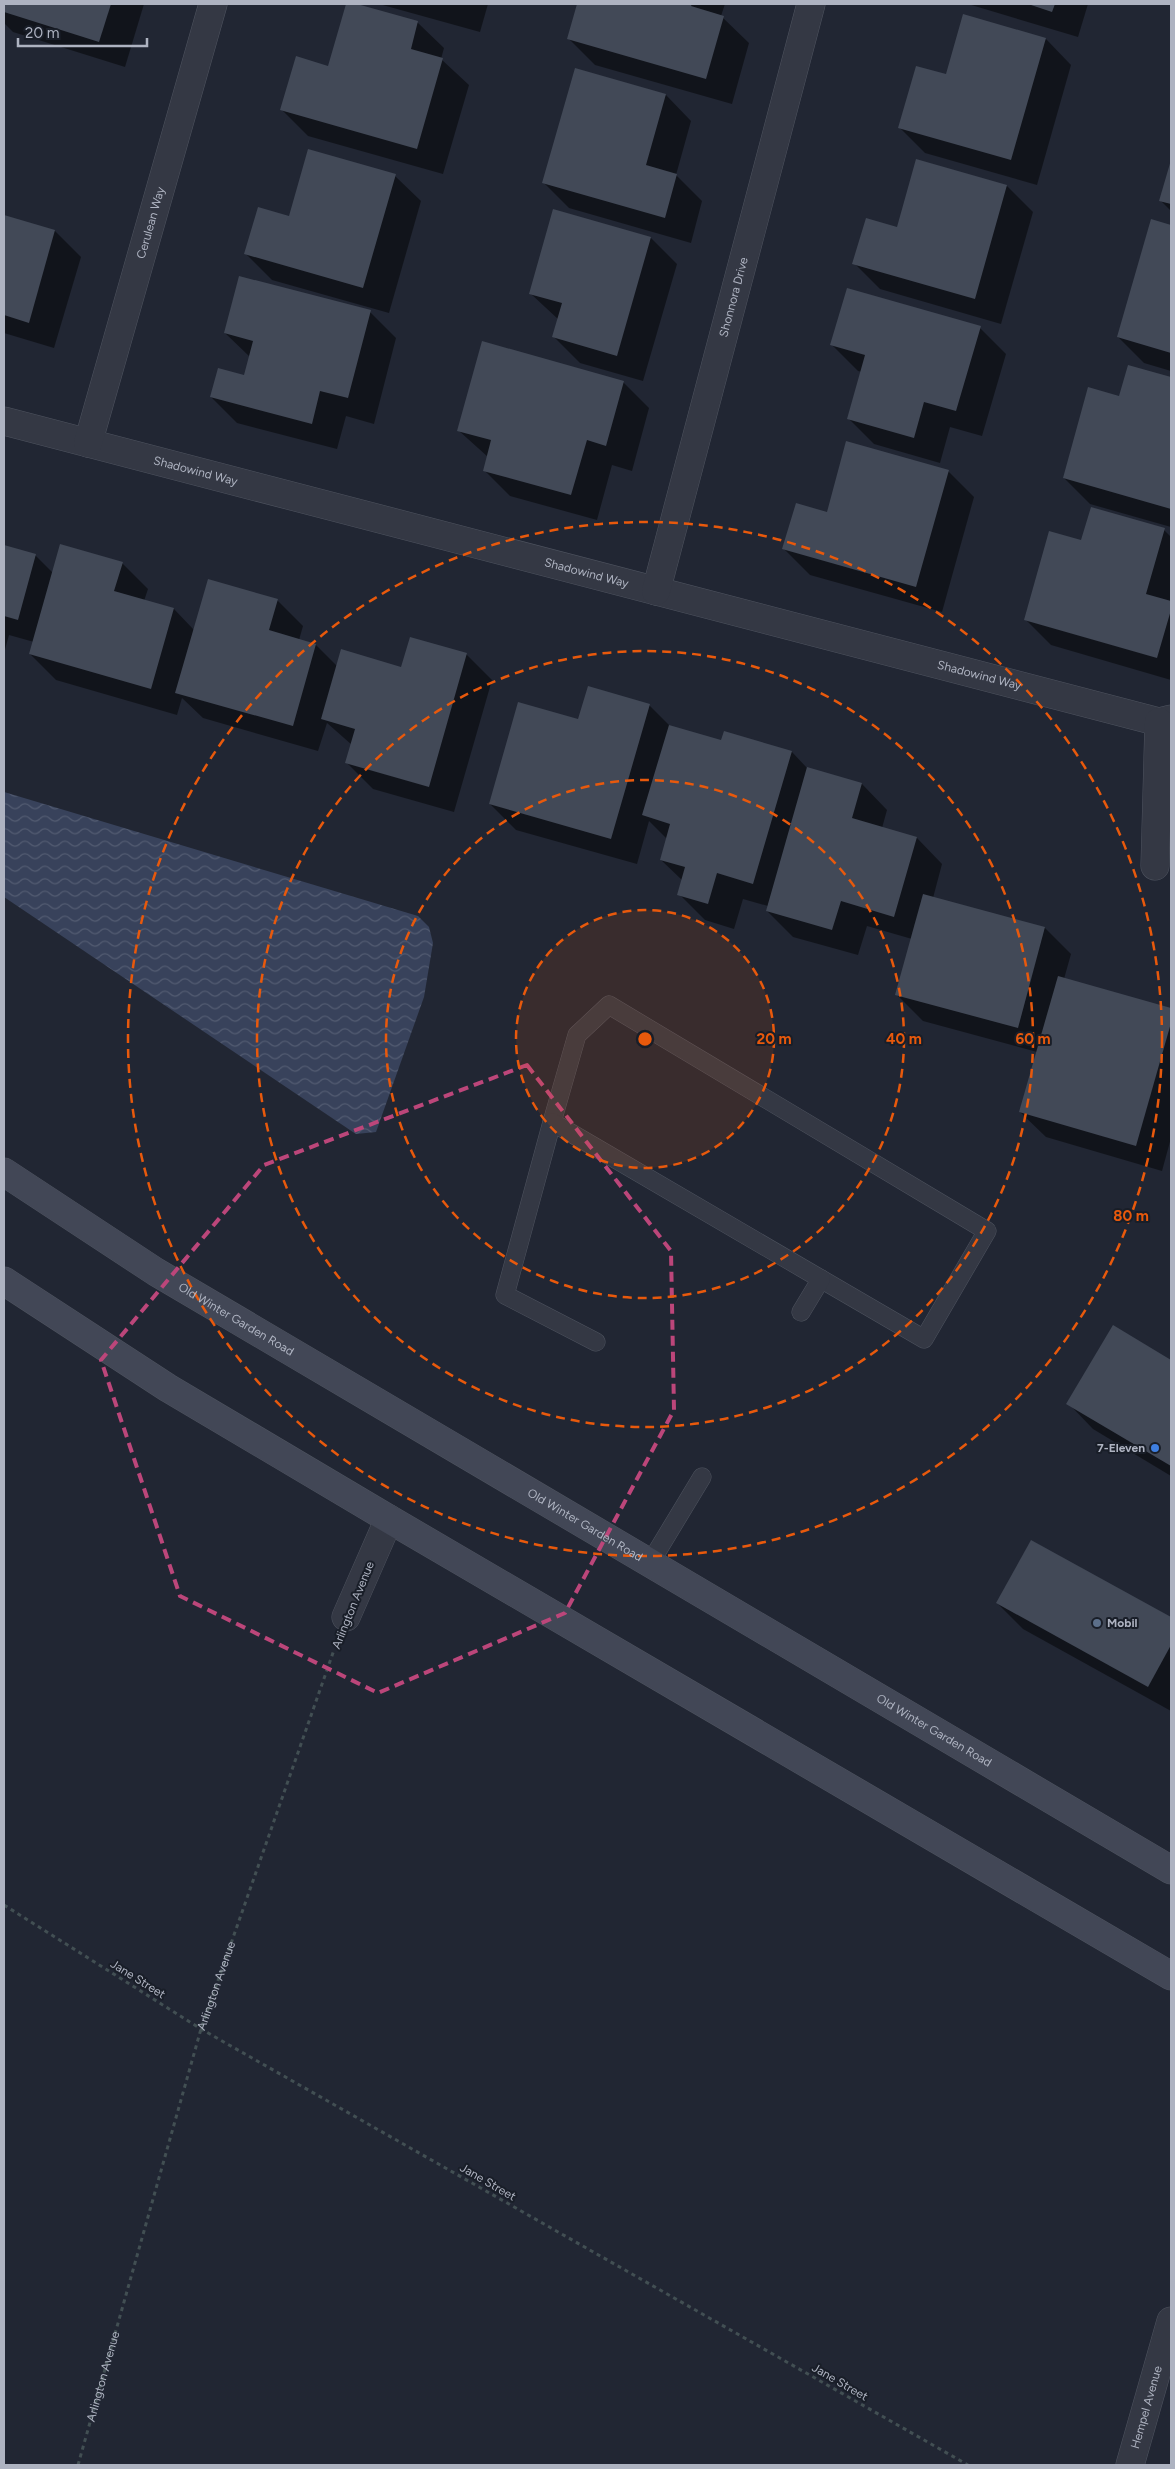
<svg xmlns="http://www.w3.org/2000/svg" width="1175" height="2469" font-family="Figtree,sans-serif">
	<style>
		.water { fill: url(#water-waves) }
		.shadow { fill: #0007 }
		.building { fill: #424957 }
		.lines { fill: none; stroke-linecap: round; stroke-linejoin: round }
		.lane-casing { stroke: #4e535f; stroke-width: 19 }
		.street-casing { stroke: #4e535f; stroke-width: 29 }
		.secondary-casing { stroke: #4e535f; stroke-width: 29 }
		.path { stroke: #424f53; stroke-width: 3; stroke-dasharray: 4 4; stroke-linecap: butt }
		.lane { stroke: #343844; stroke-width: 18 }
		.street { stroke: #343844; stroke-width: 28 }
		.secondary { stroke: #424756; stroke-width: 28 }
		.marked { fill: none; stroke: #bc467a; stroke-width: 4; stroke-dasharray: 10 6; stroke-linejoin: round }
		.ring { fill: none; stroke: #e8590c; stroke-width: 2.5; stroke-dasharray: 9 6 }
		.shop-dot { fill: #3f7fe0; stroke: #191e28; stroke-width: 2 }
		.service-dot { fill: #5c6f8a; stroke: #191e28; stroke-width: 2 }
		.labels { text-anchor: middle; dominant-baseline: central; stroke-width: 4; stroke-linejoin: round; paint-order: stroke }
		.street-label { font-size: 12px; fill: #aeb3c1; stroke: #191e28 }
		.poi-label { font-size: 12px; font-weight: bold; fill: #aeb3c1; stroke: #191e28; text-anchor: end }
		.centre { fill: #e8590c; stroke: #191e28; stroke-width: 2.5 }
		.ring-label { font-size: 15px; text-anchor: middle; font-weight: bold; fill: #e8590c; stroke: #191e28; stroke-width: 4; stroke-linejoin: round; paint-order: stroke }
	</style>
	<defs>
		<pattern id="water-waves" width="16" height="10" patternUnits="userSpaceOnUse" patternTransform="scale(1.25)"><rect width="16" height="10" fill="#38425b"/><path d="M0 5q4-4 8 0t8 0" fill="none" stroke="#525b71"/></pattern>
	</defs>
	<rect width="100%" height="100%" fill="#212633"/>
	<polygon class="water" points="4,792 418,916 429,927 433,943 424,997 376,1132 356,1134 338,1122 4,897"/>
	<g class="shadow">
		<polygon points="4,4 144,4 125,67 13,32 4,23"/>
		<polygon points="347,4 418,23 444,48 441,59 469,85 443,174 308,136 282,110 329,67"/>
		<polygon points="379,4 488,4 480,32"/>
		<polygon points="579,4 725,4 721,16 749,43 732,104 595,65 569,39"/>
		<polygon points="968,4 1088,4 1078,37"/>
		<polygon points="1046,39 1071,65 1037,185 925,153 899,127"/>
		<polygon points="666,95 691,121 676,175 702,201 691,243 569,208 543,182"/>
		<polygon points="1171,163 1171,211 1161,201"/>
		<polygon points="395,176 421,201 389,313 272,280 246,254 290,218"/>
		<polygon points="1007,186 1033,212 1001,324 880,289 854,263 897,229"/>
		<polygon points="554,211 651,238 677,264 643,381 580,363 554,337 559,320 531,294"/>
		<polygon points="4,216 55,231 81,257 54,348 4,333"/>
		<polygon points="1152,220 1171,226 1171,371 1144,363 1118,337"/>
		<polygon points="370,312 396,338 374,424 346,416 337,449 237,423 211,397 245,376 250,357 225,333"/>
		<polygon points="980,328 1006,354 982,436 950,427 940,463 874,444 848,418 862,372 858,371 832,345"/>
		<polygon points="1129,367 1171,379 1171,527 1090,504 1064,478 1120,398"/>
		<polygon points="623,382 649,408 632,471 612,465 597,520 510,496 484,470 488,457 458,430"/>
		<polygon points="948,471 974,497 942,612 810,575 784,549 828,514"/>
		<polygon points="1164,530 1171,537 1171,680 1051,645 1025,619 1082,542"/>
		<polygon points="4,546 36,556 53,573 122,563 148,589 144,601 174,609 194,630 277,600 303,626 299,640 316,645 337,666 402,668 466,654 492,680 454,812 373,789 347,763 352,745 327,723 318,751 203,718 182,698 177,715 56,680 30,654 34,642 9,635 4,653"/>
		<polygon points="649,705 670,726 722,742 725,732 792,752 808,769 862,784 887,810 882,828 917,838 942,864 933,898 1045,928 1071,954 1064,979 1171,1009 1171,1138 1162,1171 1046,1137 1020,1112 1037,1052 923,1021 897,995 912,939 867,926 858,955 793,937 767,911 768,906 743,899 734,929 705,920 679,894 683,881 661,860 667,839 649,821 637,864 516,830 490,804 579,720"/>
		<polygon points="1113,1327 1171,1362 1171,1476 1093,1429 1068,1403"/>
		<polygon points="1031,1541 1171,1618 1171,1711 1023,1629 997,1603"/>
	</g>
	<g class="building">
		<polygon points="4,4 111,4 99,42 4,12"/>
		<polygon points="346,4 357,4 418,21 411,49 443,58 417,149 280,110 296,56 328,66"/>
		<polygon points="577,4 692,4 691,6 724,16 706,79 567,39"/>
		<polygon points="1028,4 1055,4 1052,12"/>
		<polygon points="963,14 1046,38 1011,160 898,128 916,66 946,74"/>
		<polygon points="575,68 666,94 646,165 677,174 665,218 542,183"/>
		<polygon points="308,149 396,174 363,288 244,254 258,207 289,216"/>
		<polygon points="916,159 1007,185 975,299 852,264 866,218 897,227"/>
		<polygon points="1171,160 1171,204 1159,201"/>
		<polygon points="553,209 651,237 617,356 552,337 562,303 529,294"/>
		<polygon points="4,215 55,230 29,323 4,315"/>
		<polygon points="1151,219 1171,225 1171,353 1117,337"/>
		<polygon points="239,276 371,310 348,398 320,391 312,424 210,397 218,368 244,375 253,341 224,333"/>
		<polygon points="847,288 981,326 956,411 924,402 914,438 847,419 865,355 830,345"/>
		<polygon points="482,341 624,381 606,446 587,440 571,495 483,471 491,440 457,431"/>
		<polygon points="1128,365 1171,377 1171,509 1063,478 1088,387 1119,396"/>
		<polygon points="846,441 949,470 916,587 782,549 796,503 827,512"/>
		<polygon points="1091,507 1165,528 1146,594 1171,601 1171,610 1157,658 1024,620 1049,531 1081,540"/>
		<polygon points="60,544 123,562 114,591 174,608 151,689 29,654"/>
		<polygon points="4,545 36,554 18,620 4,616"/>
		<polygon points="208,579 278,599 269,630 316,644 293,726 175,693"/>
		<polygon points="410,637 467,653 429,787 345,763 355,729 321,719 341,649 401,667"/>
		<polygon points="588,686 650,704 611,839 489,804 518,702 578,719"/>
		<polygon points="669,725 721,740 724,731 792,751 753,884 717,873 708,904 677,895 685,867 660,860 670,824 642,815"/>
		<polygon points="807,767 862,783 852,818 917,837 894,917 841,901 832,930 766,911"/>
		<polygon points="923,894 1045,927 1018,1028 895,995"/>
		<polygon points="1058,976 1171,1008 1171,1023 1136,1146 1019,1112"/>
		<polygon points="1113,1325 1171,1360 1171,1466 1066,1404"/>
		<polygon points="1031,1540 1171,1617 1171,1645 1148,1687 996,1603"/>
	</g>
	<g class="lines">
		<g class="lane-casing">
			<g id="lane">
				<polyline points="552,1122 577,1035 609,1005 987,1231 924,1339 821,1279"/>
				<polyline points="596,1342 505,1295 552,1122 821,1279 801,1312"/>
				<polyline points="650,1563 702,1477"/>
			</g>
		</g>
		<g class="street-casing">
			<g id="street">
				<path id="s2" d="M4 421 1159 722 1171 719"/>
				<path id="s3" d="M88 443 213 4"/>
				<path id="s4" d="M656 591 811 4"/>
				<polyline points="1155,866 1159,722"/>
				<polyline points="346,1617 389,1519"/>
				<path id="s5" d="M1130 2465 1171 2321"/>
			</g>
		</g>
		<g class="secondary-casing">
			<g id="secondary">
				<path id="s6" d="M4 1172 156 1272 1171 1870"/>
				<polyline points="4,1281 168,1388 389,1519 1171,1976"/>
			</g>
		</g>
		<g class="path">
			<polyline points="4,1905 201,2029 968,2465"/>
			<path id="s1" d="M78 2465 201 2029 334 1650"/>
		</g>
		<use href="#lane" class="lane"/>
		<use href="#street" class="street"/>
		<use href="#secondary" class="secondary"/>
	</g>
	<path class="marked" d="M527 1065 671 1251 674 1410 565 1613 378 1693 180 1596 101 1360 264 1165Z"/>
	<circle cx="645" cy="1039" r="129" fill="#e8590c" fill-opacity=".12"/>
	<g class="ring">
		<circle cx="645" cy="1039" r="129"/>
		<circle cx="645" cy="1039" r="259"/>
		<circle cx="645" cy="1039" r="388"/>
		<circle cx="645" cy="1039" r="517"/>
	</g>
	<circle class="shop-dot" cx="1155" cy="1448" r="5"/>
	<circle class="service-dot" cx="1097" cy="1623" r="5"/>
	<g class="labels">
		<g class="street-label">
			<text stroke="none"><textPath href="#s3" startOffset="229">Cerulean Way</textPath></text>
			<text stroke="none"><textPath href="#s4" startOffset="304">Shonnora Drive</textPath></text>
			<text stroke="none"><textPath href="#s2" startOffset="198">Shadowind Way</textPath></text>
			<text stroke="none"><textPath href="#s2" startOffset="602">Shadowind Way</textPath></text>
			<text stroke="none"><textPath href="#s2" startOffset="1008">Shadowind Way</textPath></text>
			<text stroke="none"><textPath href="#s6" startOffset="275">Old Winter Garden Road</textPath></text>
			<text stroke="none"><textPath href="#s6" startOffset="680">Old Winter Garden Road</textPath></text>
			<text transform="translate(353 1605) rotate(-68)">Arlington Avenue</text>
			<text stroke="none"><textPath href="#s6" startOffset="1085">Old Winter Garden Road</textPath></text>
			<text transform="translate(138 1979) rotate(32)">Jane Street</text>
			<text stroke="none"><textPath href="#s1" startOffset="499">Arlington Avenue</textPath></text>
			<text transform="translate(488 2182) rotate(30)">Jane Street</text>
			<text stroke="none"><textPath href="#s1" startOffset="92">Arlington Avenue</textPath></text>
			<text transform="translate(840 2382) rotate(30)">Jane Street</text>
			<text stroke="none"><textPath href="#s5" startOffset="60">Hempel Avenue</textPath></text>
		</g>
		<g class="poi-label">
			<text x="1145" y="1448">7-Eleven</text>
			<text x="1107" y="1623" text-anchor="start">Mobil</text>
		</g>
	</g>
	<circle cx="645" cy="1039" r="8" class="centre"/>
	<g class="ring-label">
		<text x="774" y="1044">20 m</text>
		<text x="904" y="1044">40 m</text>
		<text x="1033" y="1044">60 m</text>
		<text x="1131" y="1221">80 m</text>
	</g>
	<rect width="1175" height="2469" fill="none" stroke="#aeb3c1" stroke-width="10"/>
	<path d="M18 38v8h129v-8" fill="none" stroke="#aeb3c1" stroke-width="2.5"/>
	<text x="25" y="38" font-size="15" fill="#aeb3c1" stroke="#191e28" stroke-width="4" paint-order="stroke">20 m</text>
</svg>
